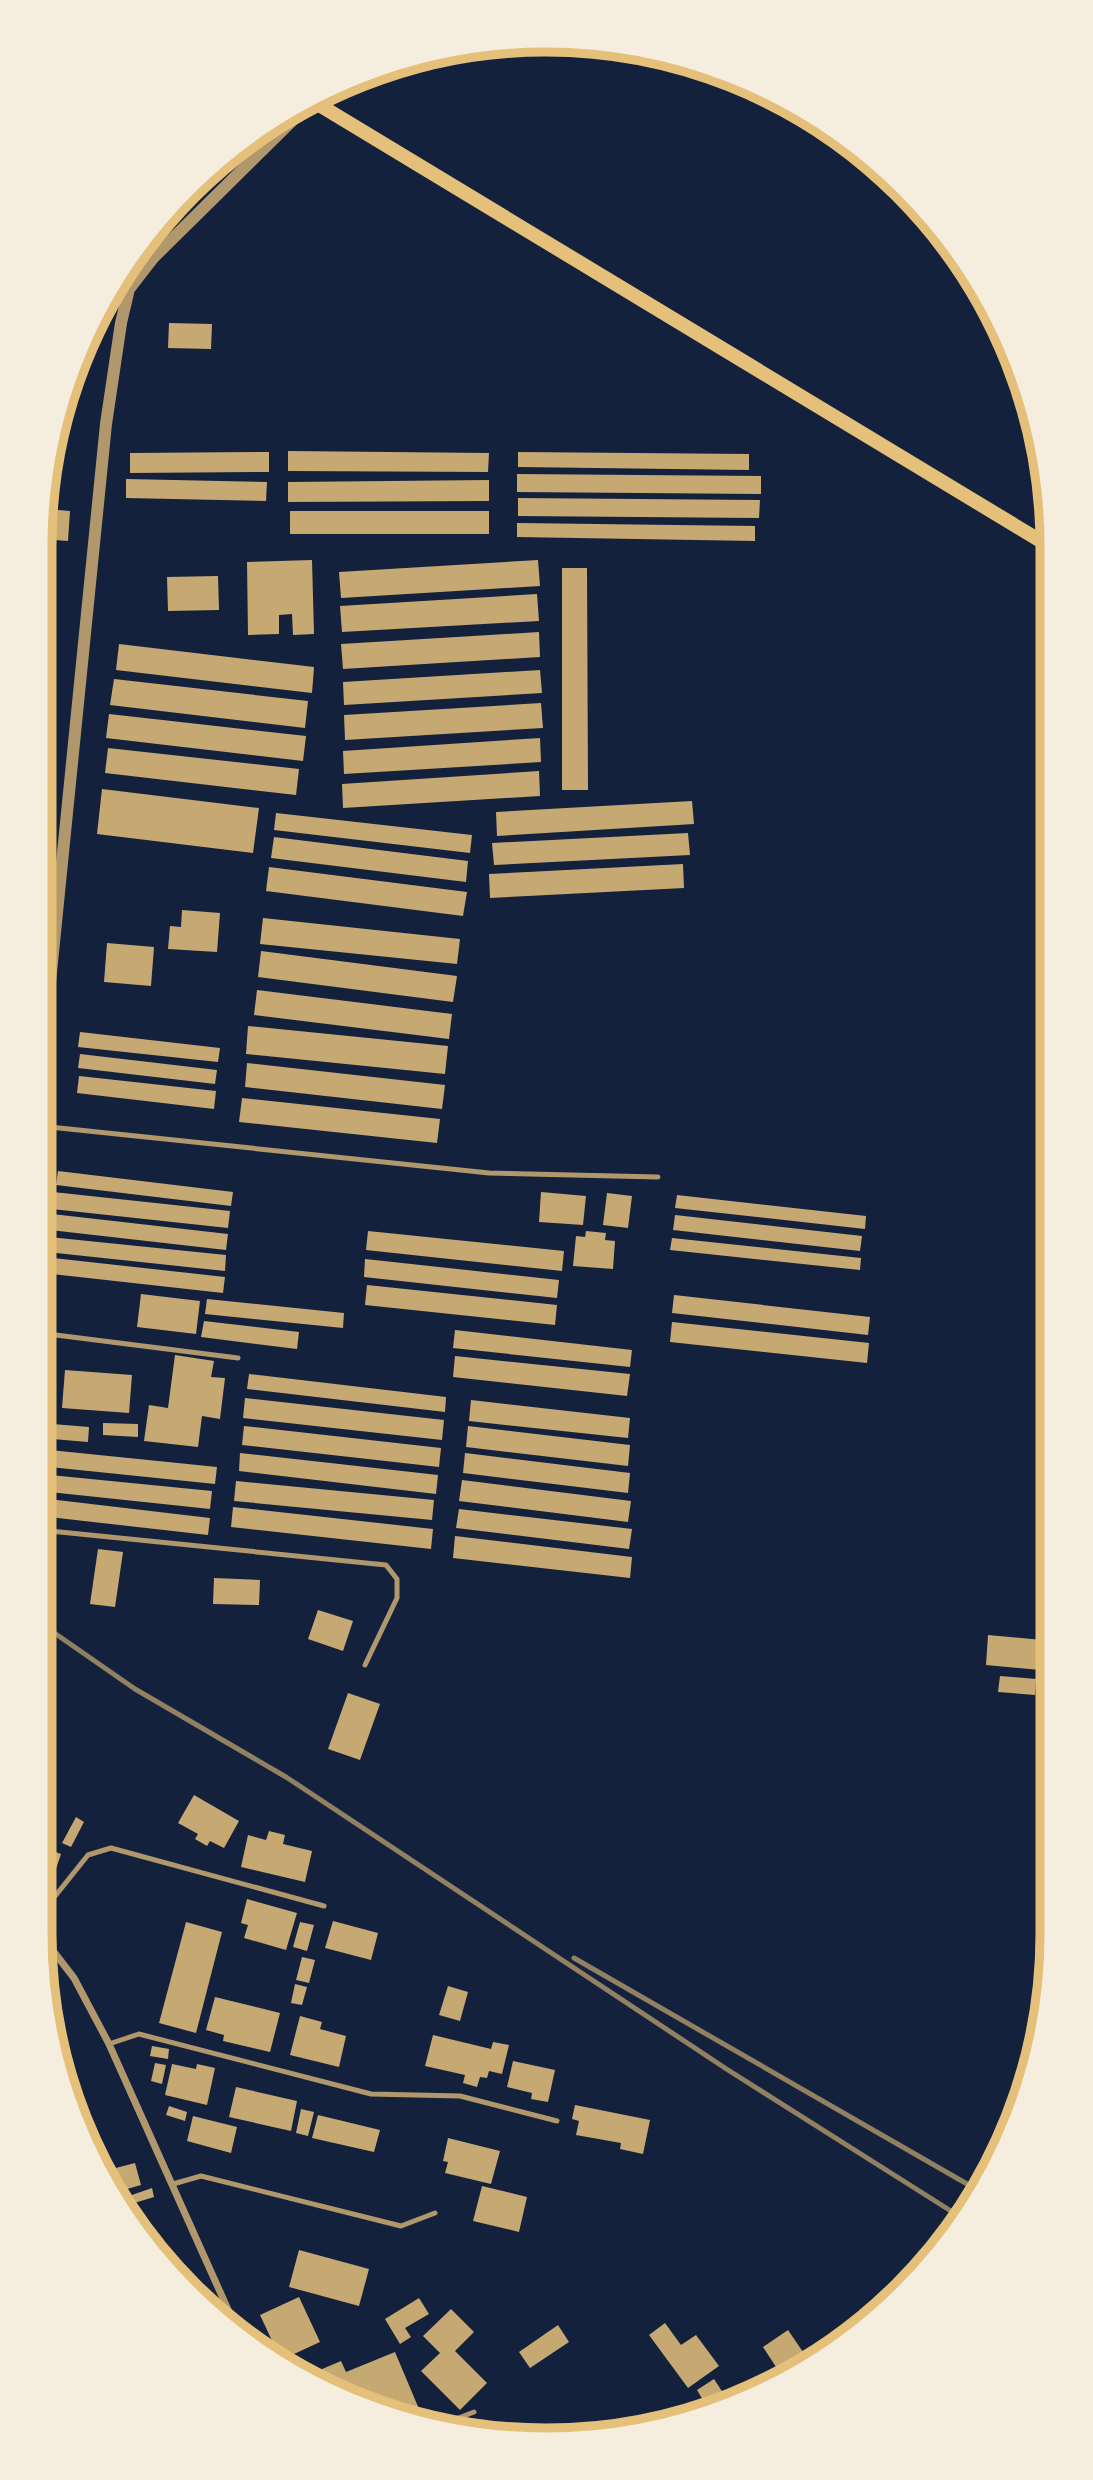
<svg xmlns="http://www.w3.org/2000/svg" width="1093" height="2480" font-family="Cabin,sans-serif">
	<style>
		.building { fill: #c6a872 }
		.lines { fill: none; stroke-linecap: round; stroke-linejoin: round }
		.service { stroke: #b1986c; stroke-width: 5 }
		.minor { stroke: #b1986c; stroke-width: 7 }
		.tertiary { stroke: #b1986c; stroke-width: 12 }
		.secondary { stroke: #e5c07b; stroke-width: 14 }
		.rail { stroke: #918062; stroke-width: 5 }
		.rim { fill: none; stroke: #e5c07b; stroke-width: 9 }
	</style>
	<rect width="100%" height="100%" fill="#14213d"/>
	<g class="building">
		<polygon points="169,323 212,324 211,349 168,348"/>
		<polygon points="288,451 489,453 488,472 288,471"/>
		<polygon points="269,452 269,472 130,473 130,453"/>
		<polygon points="518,452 749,454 749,470 518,467"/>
		<polygon points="517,474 761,476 761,494 517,492"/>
		<polygon points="126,479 267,482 266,501 126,498"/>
		<polygon points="489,480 489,501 288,502 288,482"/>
		<polygon points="518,498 760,500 759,518 518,516"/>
		<polygon points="46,509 70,511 68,541 41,539"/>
		<rect x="290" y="511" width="199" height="23"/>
		<polygon points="517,523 755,526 755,541 517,537"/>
		<polygon points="312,560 314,634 293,635 292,614 279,615 279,634 248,635 247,562"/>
		<polygon points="538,560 540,586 341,598 339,572"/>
		<polygon points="562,568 587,568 588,790 562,790"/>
		<polygon points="218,576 219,610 168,611 167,577"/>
		<polygon points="537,594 539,621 342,632 340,606"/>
		<polygon points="539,632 540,657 343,669 341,644"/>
		<polygon points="119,644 314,667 312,693 116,670"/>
		<polygon points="40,659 55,659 53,688 40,688"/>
		<polygon points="540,670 542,693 344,705 343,682"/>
		<polygon points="114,679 308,701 305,728 110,705"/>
		<polygon points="541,703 543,728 345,740 344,715"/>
		<polygon points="109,714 306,736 303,761 106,738"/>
		<polygon points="40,736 47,737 44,772 40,772"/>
		<polygon points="540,738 541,762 344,774 343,751"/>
		<polygon points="108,748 299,769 296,795 105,773"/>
		<polygon points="539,771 540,796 343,808 342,784"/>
		<polygon points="102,789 259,808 253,853 97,834"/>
		<polygon points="692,801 694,824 497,836 496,812"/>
		<polygon points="276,813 472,835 470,853 274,830"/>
		<polygon points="688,833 690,855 494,865 492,843"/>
		<polygon points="274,837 468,861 466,882 271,858"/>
		<polygon points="683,864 684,888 490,898 489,874"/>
		<polygon points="269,867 467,892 463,916 266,891"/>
		<polygon points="182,910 220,913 217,952 168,949 170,926 181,927"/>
		<polygon points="263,918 460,939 457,964 260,944"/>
		<polygon points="107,943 154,947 151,986 104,982"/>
		<polygon points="261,951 457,976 453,1002 258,977"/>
		<polygon points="257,990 452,1014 449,1039 254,1015"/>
		<polygon points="248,1026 448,1046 445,1074 246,1054"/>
		<polygon points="80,1032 220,1048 218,1062 78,1047"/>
		<polygon points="80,1054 217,1070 215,1084 78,1068"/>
		<polygon points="247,1063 445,1085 442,1109 245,1087"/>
		<polygon points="79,1076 216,1091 214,1109 77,1093"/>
		<polygon points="242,1098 440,1119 437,1143 239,1122"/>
		<polygon points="58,1171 233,1192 231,1206 56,1185"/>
		<polygon points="53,1192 230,1211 228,1228 52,1209"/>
		<polygon points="541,1192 586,1196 583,1225 539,1222"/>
		<polygon points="607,1193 632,1196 628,1228 603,1225"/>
		<polygon points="677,1195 866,1216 865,1229 675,1208"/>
		<polygon points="52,1214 228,1234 226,1250 50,1230"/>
		<polygon points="675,1215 862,1236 860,1251 673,1230"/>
		<polygon points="368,1231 564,1251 562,1271 366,1250"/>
		<polygon points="586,1231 606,1233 605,1240 615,1241 613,1269 573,1266 576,1236 585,1237"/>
		<polygon points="49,1237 226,1255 225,1271 47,1252"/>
		<polygon points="672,1238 861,1258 860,1270 670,1250"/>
		<polygon points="44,1257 225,1277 223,1293 43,1273"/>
		<polygon points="365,1259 559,1280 557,1298 364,1277"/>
		<polygon points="367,1285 557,1305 555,1325 365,1305"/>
		<polygon points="141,1294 200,1301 196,1334 137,1327"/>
		<polygon points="674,1295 870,1317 868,1335 672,1313"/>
		<polygon points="207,1299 344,1313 343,1328 205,1314"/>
		<polygon points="204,1321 299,1332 297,1349 201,1337"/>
		<polygon points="672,1322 869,1343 867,1363 670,1342"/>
		<polygon points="455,1330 632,1350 630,1367 453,1348"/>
		<polygon points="175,1355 214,1361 211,1377 225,1378 220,1419 202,1416 198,1447 144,1441 149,1405 168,1408"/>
		<polygon points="455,1356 630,1374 627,1396 453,1377"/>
		<polygon points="65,1370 132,1375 129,1413 62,1408"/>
		<polygon points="249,1374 446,1397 445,1412 247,1389"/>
		<polygon points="245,1398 444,1420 442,1440 243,1418"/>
		<polygon points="471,1400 630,1418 628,1438 469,1421"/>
		<polygon points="40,1423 89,1427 88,1442 40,1438"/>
		<polygon points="103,1423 138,1424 138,1437 103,1435"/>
		<polygon points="244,1426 441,1448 439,1467 242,1445"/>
		<polygon points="468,1426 630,1445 628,1466 466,1447"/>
		<polygon points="40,1449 217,1467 215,1484 40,1466"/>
		<polygon points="240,1453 438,1475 436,1494 239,1471"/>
		<polygon points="465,1453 630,1473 628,1493 463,1473"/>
		<polygon points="40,1474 212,1491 210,1509 40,1491"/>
		<polygon points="462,1480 631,1501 628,1522 459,1501"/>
		<polygon points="236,1481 434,1500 432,1520 234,1501"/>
		<polygon points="40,1498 210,1518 208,1535 40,1516"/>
		<polygon points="233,1507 433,1529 431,1549 231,1527"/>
		<polygon points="459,1509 632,1529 629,1549 456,1528"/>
		<polygon points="455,1536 632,1557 630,1578 453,1558"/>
		<polygon points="98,1549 123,1552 115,1607 90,1604"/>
		<polygon points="214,1578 260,1580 259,1605 213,1604"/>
		<polygon points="318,1610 353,1621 343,1651 308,1639"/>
		<polygon points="988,1635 1042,1640 1040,1670 986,1665"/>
		<polygon points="1000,1676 1036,1679 1035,1695 998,1692"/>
		<polygon points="348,1693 380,1704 360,1760 328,1749"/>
		<polygon points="194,1795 239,1821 224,1848 210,1841 207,1846 195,1839 198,1834 178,1823"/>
		<polygon points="76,1817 84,1822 71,1847 62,1843"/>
		<polygon points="269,1831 285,1835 283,1844 312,1851 305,1882 241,1867 248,1835 266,1840"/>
		<polygon points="40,1835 54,1840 50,1850 61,1854 55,1872 40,1867"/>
		<polygon points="247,1899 297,1913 286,1950 244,1938 248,1925 241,1923"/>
		<polygon points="333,1921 378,1933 371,1960 325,1948"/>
		<polygon points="186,1922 222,1932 196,2033 159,2023"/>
		<polygon points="300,1922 314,1925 307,1951 293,1947"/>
		<polygon points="302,1957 315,1960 309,1983 296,1980"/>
		<polygon points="295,1984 307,1987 302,2005 291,2003"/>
		<polygon points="448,1986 468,1992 460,2021 439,2015"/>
		<polygon points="215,1997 280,2013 270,2052 223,2041 224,2035 206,2030"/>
		<polygon points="300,2016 322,2022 320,2029 346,2036 339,2067 290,2055"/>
		<polygon points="433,2035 491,2049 493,2042 509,2045 502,2074 489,2071 487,2078 480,2077 477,2087 463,2083 465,2075 425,2066"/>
		<polygon points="152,2046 169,2049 168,2059 150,2056"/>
		<polygon points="513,2061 555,2070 548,2102 531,2099 532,2093 507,2087"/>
		<polygon points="155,2063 166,2065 162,2084 151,2081"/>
		<polygon points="172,2064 196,2069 197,2064 215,2068 207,2105 165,2095"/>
		<polygon points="236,2087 297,2101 291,2131 229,2117"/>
		<polygon points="575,2105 650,2120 643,2154 620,2149 621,2143 576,2135 579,2121 572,2119"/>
		<polygon points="169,2106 187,2112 185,2121 166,2115"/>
		<polygon points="301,2109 314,2112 308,2136 296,2133"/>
		<polygon points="318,2115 380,2130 374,2152 312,2138"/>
		<polygon points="193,2116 237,2127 231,2153 187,2141"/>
		<polygon points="85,2118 98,2161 97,2162 78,2120"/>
		<polygon points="448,2138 500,2151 491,2184 445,2173 448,2162 443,2161"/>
		<polygon points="135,2163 141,2185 113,2193 106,2183 115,2180 112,2169"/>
		<polygon points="482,2186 527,2197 519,2232 473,2221"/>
		<polygon points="152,2188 154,2197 131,2204 129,2196"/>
		<polygon points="124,2197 131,2217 130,2218 117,2199"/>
		<polygon points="299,2250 369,2269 359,2306 289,2287"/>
		<polygon points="299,2297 320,2342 281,2360 260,2315"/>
		<polygon points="419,2298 429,2314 405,2328 411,2337 400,2344 385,2319"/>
		<polygon points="451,2309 474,2332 455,2351 487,2383 460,2410 421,2371 440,2353 423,2336"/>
		<polygon points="665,2323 681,2345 696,2335 719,2366 688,2388 649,2335"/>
		<polygon points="558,2325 569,2342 530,2368 519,2352"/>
		<polygon points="788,2330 803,2352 778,2370 763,2347"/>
		<polygon points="395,2352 419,2409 406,2414 309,2378 308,2375 341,2361 346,2372"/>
		<polygon points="714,2379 727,2399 707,2407 697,2390"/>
	</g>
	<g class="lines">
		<g class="service">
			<polyline points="40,1126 489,1173 658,1177"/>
			<polyline points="40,1333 238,1358"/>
			<polyline points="40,1530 386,1565 397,1579 397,1598 365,1665"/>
			<polyline points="40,1915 88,1855 111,1848 324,1906"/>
			<polyline points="109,2044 139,2034 371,2094 460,2096 557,2121"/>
			<polyline points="173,2184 201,2176 401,2226 435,2213"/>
			<polyline points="438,2426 474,2412"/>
		</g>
		<polyline class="minor" points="40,1934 74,1978 109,2044 234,2323"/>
		<polyline class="tertiary" points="40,1082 106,424 121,323 129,289 153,258 312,101"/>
		<polyline class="secondary" points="311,100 1049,546"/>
		<g class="rail">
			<polyline points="40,1623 135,1689 286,1777 728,2070 962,2218"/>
			<polyline points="574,1958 981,2192"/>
		</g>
	</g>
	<path d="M0 0H1093V2480H0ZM546 52H546A494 494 0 0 1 1040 546V1934A494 494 0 0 1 546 2428H546A494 494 0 0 1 52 1934V546A494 494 0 0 1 546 52Z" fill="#f5edde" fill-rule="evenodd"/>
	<path class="rim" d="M546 52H546A494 494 0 0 1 1040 546V1934A494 494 0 0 1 546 2428H546A494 494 0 0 1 52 1934V546A494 494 0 0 1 546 52Z"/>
</svg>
